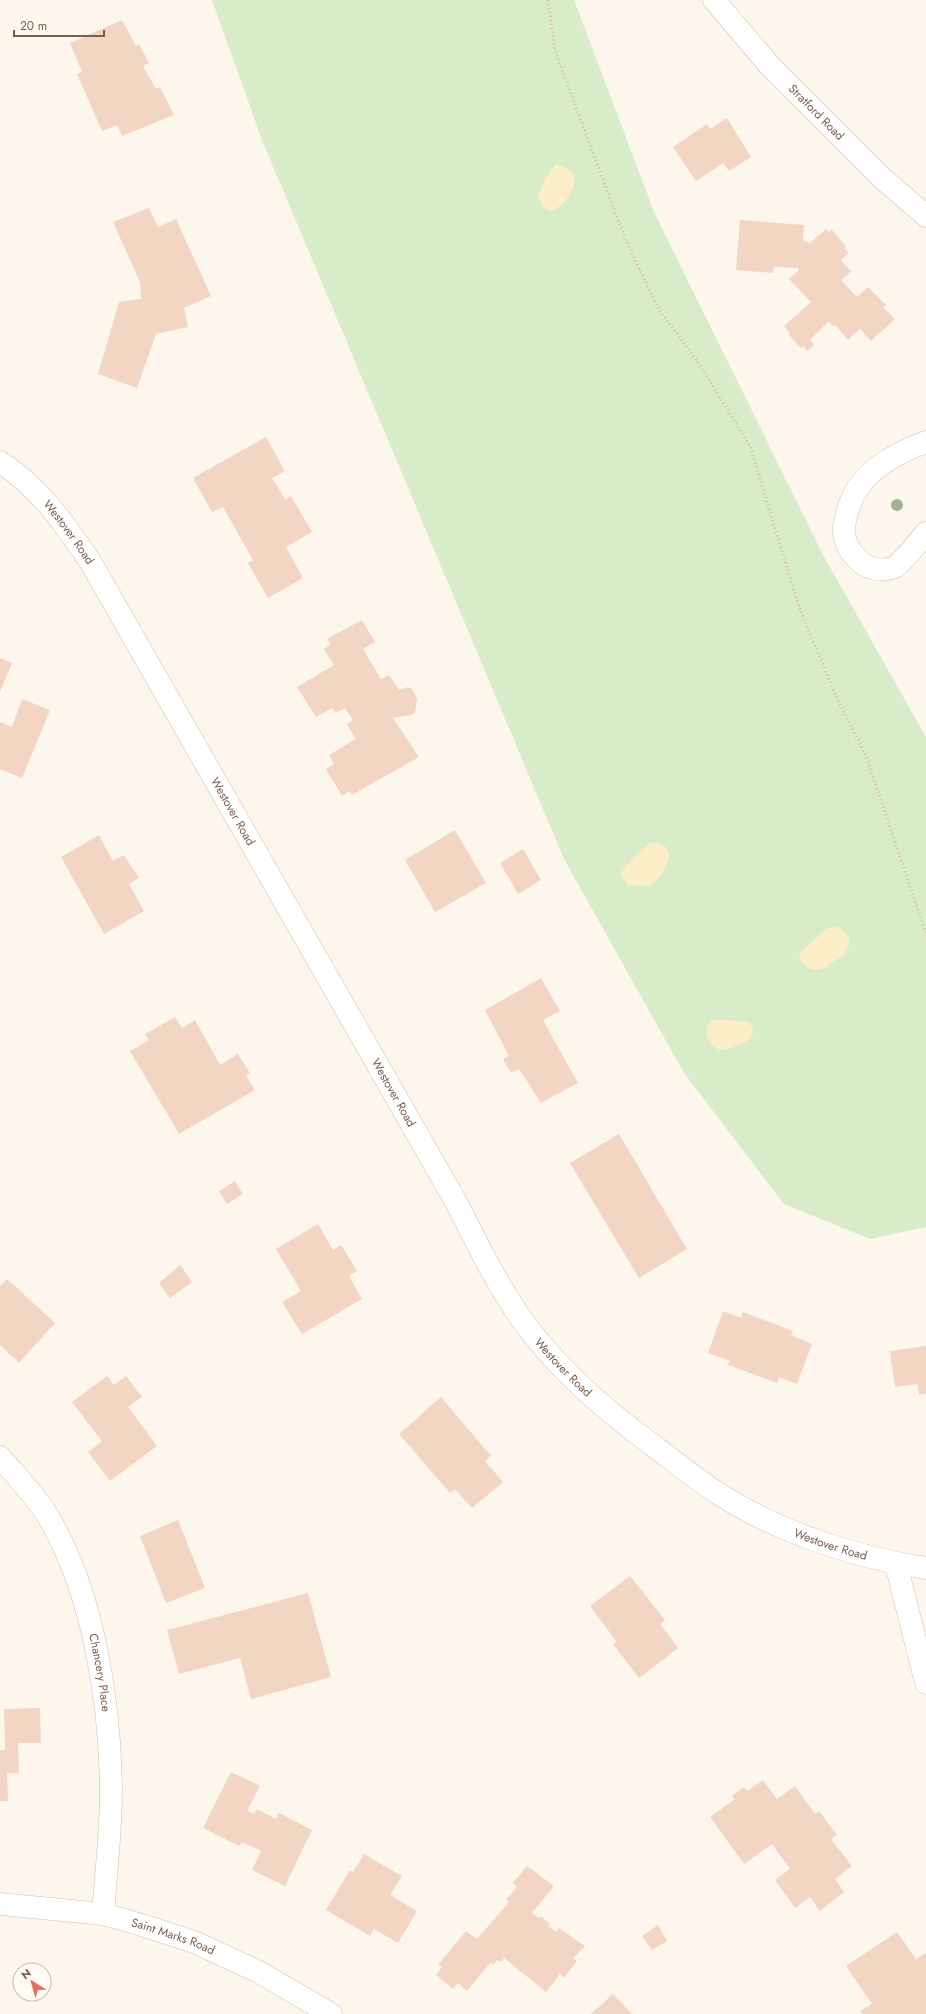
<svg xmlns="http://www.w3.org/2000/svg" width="926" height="2014" font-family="Jost,sans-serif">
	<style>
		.green { fill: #d8ecc9 }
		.sand { fill: #fcefc7 }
		.building { fill: #f3d5c3 }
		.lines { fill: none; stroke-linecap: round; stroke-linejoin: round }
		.minor-casing { stroke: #d1beb0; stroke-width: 23 }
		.path { stroke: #d9b8a5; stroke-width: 2.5; stroke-dasharray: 1 3; stroke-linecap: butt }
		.minor { stroke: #fff; stroke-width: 22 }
		.tree { fill: #a0b28e }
		.labels { text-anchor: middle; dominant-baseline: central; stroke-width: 3; stroke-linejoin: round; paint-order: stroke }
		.street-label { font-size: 12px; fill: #7a5c4d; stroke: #fffaf3 }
	</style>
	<rect width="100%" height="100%" fill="#fdf6ec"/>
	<polygon class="green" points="212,0 574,0 654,212 823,555 926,737 926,1227 870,1239 784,1204 684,1073 564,859 262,140"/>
	<g class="sand">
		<path d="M555 165C562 165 565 167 570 171 582 181 567 202 556 209 552 212 548 210 544 208L538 197 544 181Z"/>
		<path d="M650 843C684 842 664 875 650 886L628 885 620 874 631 860Z"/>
		<path d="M836 926C858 936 850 954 832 962 829 964 825 968 822 969 812 972 802 966 799 957L801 952 826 929Z"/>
		<path d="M715 1020 747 1021C767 1039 732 1049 720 1050 708 1044 702 1033 710 1021Z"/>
	</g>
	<g class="building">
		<polygon points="122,20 136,46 139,44 149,63 143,66 156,89 160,87 174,115 122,136 117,125 102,131 77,74 82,72 70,43"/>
		<polygon points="727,118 751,157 729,171 723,163 696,181 673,147 707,124 710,129"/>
		<polygon points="149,208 158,227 176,219 211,296 184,308 188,327 156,334 137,388 98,374 119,302 141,299 140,282 113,222"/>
		<polygon points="740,220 804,225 803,240 810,243 826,229 829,232 832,230 846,246 844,248 849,253 841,260 851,272 841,280 857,297 868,287 886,305 883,307 895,319 871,341 860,329 848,340 835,325 833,327 829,321 810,340 814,345 807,351 803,346 801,348 788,334 790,333 784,326 811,302 789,279 799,270 798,268 774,267 773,273 736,270"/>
		<polygon points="266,437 285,471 272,478 285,499 291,496 312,532 286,547 303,578 268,598 248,563 253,560 223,507 212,512 193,478"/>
		<polygon points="362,620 375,642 363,649 381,679 389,675 399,690 408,687 412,689 417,699 415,712 411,715 393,718 419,757 352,795 350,791 342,796 326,769 334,764 329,755 356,739 347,724 353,720 345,708 336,713 332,708 316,717 297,687 334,665 324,649 331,644 327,639"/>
		<polygon points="0,658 12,663 0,692"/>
		<polygon points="22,699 50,710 22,778 0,769 0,722 12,727"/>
		<polygon points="455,830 486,883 435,912 405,860"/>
		<polygon points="99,835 113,861 124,855 139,878 129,884 144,911 104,934 61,857"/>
		<polygon points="523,849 541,880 518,894 500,863"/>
		<polygon points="541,978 560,1011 543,1020 578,1083 541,1103 519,1069 511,1073 503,1059 509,1056 485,1010"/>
		<polygon points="175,1017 182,1028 195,1020 220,1065 238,1054 250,1073 246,1076 255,1090 179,1134 130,1051 149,1040 145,1034"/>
		<polygon points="619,1134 687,1249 639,1278 570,1163"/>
		<polygon points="235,1181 243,1194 227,1204 219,1191"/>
		<polygon points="318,1224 333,1250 341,1245 357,1271 349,1276 362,1299 302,1334 282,1302 301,1291 276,1249"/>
		<polygon points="180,1265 192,1282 170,1298 159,1283"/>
		<polygon points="7,1279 55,1323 19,1363 0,1345 0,1286"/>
		<polygon points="723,1311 741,1318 743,1312 793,1331 791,1335 812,1344 797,1384 779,1377 777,1383 728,1365 730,1361 708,1353"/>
		<polygon points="926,1346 926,1394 919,1395 918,1384 895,1387 890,1351"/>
		<polygon points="107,1376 114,1385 126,1376 142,1397 128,1407 157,1446 110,1481 88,1452 102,1441 72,1402"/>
		<polygon points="441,1397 491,1456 485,1461 503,1482 472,1508 455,1489 450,1493 399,1434"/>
		<polygon points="178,1520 205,1588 166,1603 140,1536"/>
		<polygon points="630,1576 665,1620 660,1624 678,1648 639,1678 613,1644 617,1642 590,1606"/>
		<polygon points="308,1593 331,1677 251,1699 240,1658 179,1674 167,1630"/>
		<polygon points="40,1708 41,1743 18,1743 19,1773 7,1773 8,1801 0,1801 0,1750 5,1750 4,1709"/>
		<polygon points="231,1772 260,1786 247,1811 254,1814 257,1809 276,1819 279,1813 312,1830 285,1886 252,1870 261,1851 242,1842 239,1846 203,1828"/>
		<polygon points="763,1780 777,1799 795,1786 815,1814 819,1811 837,1835 831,1839 852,1866 835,1879 844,1892 820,1911 810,1897 795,1908 775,1880 790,1869 772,1844 744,1864 710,1817 735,1799 732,1796 744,1787 747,1791"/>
		<polygon points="364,1854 402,1876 390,1895 417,1911 398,1943 374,1929 370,1936 326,1910 350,1870 353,1872"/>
		<polygon points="527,1866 554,1886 532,1913 539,1918 541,1916 550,1924 548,1926 556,1932 559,1928 585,1946 573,1958 577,1961 564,1978 560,1974 546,1992 504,1958 501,1962 497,1960 493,1965 491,1962 467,1991 458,1983 453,1989 436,1975 442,1967 438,1965 466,1931 477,1939 509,1902 506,1900 517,1887 513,1883"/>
		<polygon points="658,1925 667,1941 652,1950 642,1936"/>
		<polygon points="897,1932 916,1959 926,1953 926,2014 862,2014 860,2011 872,2004 846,1966"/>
		<polygon points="613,1994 632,2014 591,2014"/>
	</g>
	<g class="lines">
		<g class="minor-casing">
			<g id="minor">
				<path id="s1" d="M714 0 770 66 882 178 926 216"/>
				<path d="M926 442C890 455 854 476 846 517 845 521 843 527 844 532 846 553 865 573 887 569 889 569 893 568 895 567 904 561 918 542 926 533"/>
				<path id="s2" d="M0 462C40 488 65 524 91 563L456 1202C476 1241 495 1281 520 1317 556 1368 603 1409 654 1446 675 1462 696 1479 719 1494 778 1532 857 1558 926 1568"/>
				<path id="s3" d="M0 1457C17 1477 36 1496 49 1518 94 1595 110 1703 111 1790 111 1831 106 1873 103 1914"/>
				<polyline points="896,1564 926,1683"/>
				<path id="s4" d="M0 1904 103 1914 142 1925 194 1942 257 1971 331 2014"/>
			</g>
		</g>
		<polyline class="path" points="548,0 555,51 626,241 659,310 696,359 750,446 800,610 835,694 866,756 926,934"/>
		<use href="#minor" class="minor"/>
	</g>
	<circle class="tree" cx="897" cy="505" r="6"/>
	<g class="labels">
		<g class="street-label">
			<text stroke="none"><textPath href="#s1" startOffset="152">Stratford Road</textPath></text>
			<text stroke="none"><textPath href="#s2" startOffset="99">Westover Road</textPath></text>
			<text stroke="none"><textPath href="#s2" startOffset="423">Westover Road</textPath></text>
			<text stroke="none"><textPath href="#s2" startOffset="747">Westover Road</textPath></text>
			<text stroke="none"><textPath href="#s2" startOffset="1071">Westover Road</textPath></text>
			<text stroke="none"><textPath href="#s2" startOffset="1395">Westover Road</textPath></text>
			<text stroke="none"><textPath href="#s3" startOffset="242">Chancery Place</textPath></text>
			<text stroke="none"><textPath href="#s4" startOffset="177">Saint Marks Road</textPath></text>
		</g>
	</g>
	<g transform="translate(32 1982) rotate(323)"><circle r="19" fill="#fffaf3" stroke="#cabbb1"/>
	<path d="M0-3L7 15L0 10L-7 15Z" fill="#e76f51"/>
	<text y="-6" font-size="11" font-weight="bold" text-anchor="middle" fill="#7a5c4d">N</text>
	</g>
	<path d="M14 30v6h90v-6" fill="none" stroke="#7a5c4d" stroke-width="2"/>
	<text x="20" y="30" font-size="12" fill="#7a5c4d" stroke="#fffaf3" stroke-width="3" paint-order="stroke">20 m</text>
</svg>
